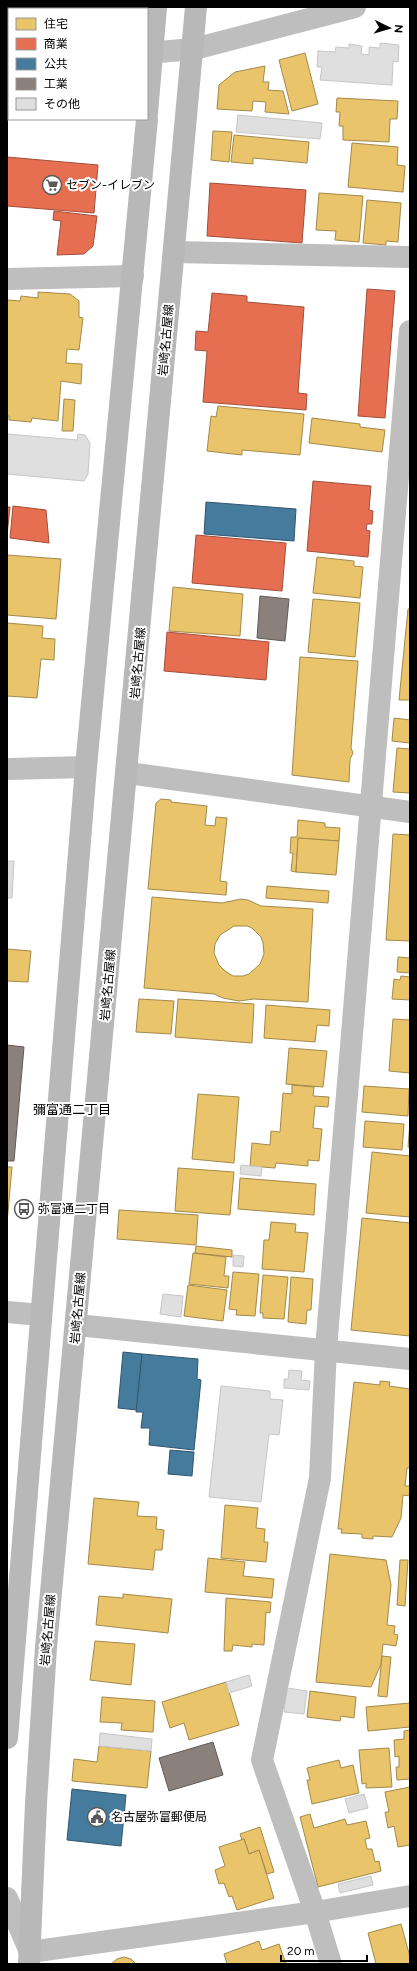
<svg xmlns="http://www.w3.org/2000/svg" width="417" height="1971" font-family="Figtree,'Noto Sans JP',sans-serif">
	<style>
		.homes { fill: #e9c46a; stroke: #a3894a; fill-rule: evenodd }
		.shops { fill: #e76f51; stroke: #a24e39 }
		.public { fill: #457b9d; stroke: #30566e }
		.industry { fill: #8a817c; stroke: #615a57 }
		.building { fill: #dfdfdf; stroke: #c7c7c7 }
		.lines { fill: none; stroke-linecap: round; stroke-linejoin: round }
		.minor { stroke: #bebebe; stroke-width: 22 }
		.tertiary { stroke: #bebebe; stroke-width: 22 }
		.secondary { stroke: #b8b8b8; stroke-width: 22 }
		.labels { text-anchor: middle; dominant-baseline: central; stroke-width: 4; stroke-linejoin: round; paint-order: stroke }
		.poi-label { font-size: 12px; fill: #000; stroke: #fff; text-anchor: start }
		.street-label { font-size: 12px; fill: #000; stroke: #fff }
		.neighbourhood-label { font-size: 13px; fill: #000; stroke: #fff }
	</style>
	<rect width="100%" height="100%" fill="#fff"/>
	<g class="homes">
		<rect x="13" y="7" width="38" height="2"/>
		<polygon points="64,7 115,7 115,9 63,9"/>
		<polygon points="305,53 318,104 292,111 279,60"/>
		<polygon points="265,66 263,82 269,82 268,90 283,91 289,114 265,112 266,102 253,101 252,111 217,109 219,85 235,72"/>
		<polygon points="337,98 398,101 397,119 390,119 389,142 343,140 343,126 339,126 340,112 336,112"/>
		<polygon points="213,131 232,132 229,162 211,160"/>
		<polygon points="234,135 309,142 307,163 253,158 253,164 231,162"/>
		<polygon points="352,143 398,147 397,165 405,166 403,192 348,187"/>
		<polygon points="319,193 363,196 359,242 335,240 336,231 316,230"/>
		<polygon points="367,200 401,203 398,242 386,241 386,245 363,243"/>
		<polygon points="38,292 70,294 79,301 79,317 83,318 79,350 67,349 66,363 82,364 81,384 61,381 58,421 32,418 31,422 9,420 9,416 7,416 7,300 20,301 21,296 38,298"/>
		<polygon points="64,399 75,400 73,431 62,431"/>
		<polygon points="218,406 304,414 300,455 242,450 242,455 207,451 211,416 216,417"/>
		<polygon points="312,418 360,424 360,427 385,430 382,452 309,443"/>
		<polygon points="7,555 61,559 56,619 7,615"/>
		<polygon points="317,557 354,561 354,566 363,567 360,598 313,593"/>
		<polygon points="173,587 243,594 240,636 169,631"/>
		<polygon points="313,599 360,603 355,657 308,652"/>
		<polygon points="408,609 410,609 410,700 399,700"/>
		<polygon points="7,623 43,626 42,638 55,639 54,660 41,659 37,698 7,696"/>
		<polygon points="300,657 358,661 351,748 353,753 350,759 349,782 292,775"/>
		<polygon points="394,718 410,720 410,743 392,741"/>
		<polygon points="397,748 410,749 410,793 393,792"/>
		<polygon points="161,799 171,800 171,802 207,806 205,825 215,826 216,817 227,818 220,881 227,882 226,895 148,889 156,803"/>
		<polygon points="298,820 325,823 325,827 340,828 339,841 298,838 296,872 291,871 293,853 290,853 291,837 297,837"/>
		<polygon points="393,834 410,835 410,941 386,940"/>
		<polygon points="298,838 339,841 336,875 296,872"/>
		<polygon points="267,886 329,891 328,903 266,898"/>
		<path d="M152 897 222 903 241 899 248 900 261 906 313 909 308 1002 254 999 239 1001 223 998 214 994 144 988ZM234 926H247L252 928 261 937 263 943 264 954 260 964 249 974 243 976H233L225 971 219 965 214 953 215 944 220 935Z"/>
		<polygon points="7,949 31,951 28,982 7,981"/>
		<polygon points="398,957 410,958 410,973 397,972"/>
		<polygon points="401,976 410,977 410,1000 392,999 394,979 400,980"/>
		<polygon points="139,999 174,1001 171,1034 136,1032"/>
		<polygon points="178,999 254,1004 252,1043 175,1037"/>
		<polygon points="266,1005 330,1010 329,1026 317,1025 315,1042 264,1038"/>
		<polygon points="393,1019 410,1020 410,1073 389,1071"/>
		<polygon points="289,1048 327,1051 323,1087 286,1084"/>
		<polygon points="292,1085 314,1087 313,1096 329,1097 328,1107 315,1106 313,1128 322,1129 319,1161 308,1160 308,1166 276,1163 275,1168 250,1166 252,1143 270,1145 271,1131 280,1132 283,1093 292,1094"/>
		<polygon points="364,1086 409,1089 408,1116 362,1112"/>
		<polygon points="198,1094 239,1097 234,1163 192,1159"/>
		<polygon points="365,1121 404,1124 402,1150 363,1147"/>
		<polygon points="410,1122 410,1147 408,1147"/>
		<polygon points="372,1152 410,1156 410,1217 366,1213"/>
		<polygon points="7,1167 12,1167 7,1223"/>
		<polygon points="178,1168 234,1172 230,1215 175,1211"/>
		<polygon points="240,1178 316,1184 314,1215 238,1209"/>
		<polygon points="119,1210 198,1215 196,1245 117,1239"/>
		<polygon points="362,1218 410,1223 410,1336 351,1330"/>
		<polygon points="271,1222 296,1224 295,1232 308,1233 304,1272 262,1269 264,1240 269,1240"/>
		<polygon points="196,1246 232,1250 232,1257 195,1253"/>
		<polygon points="193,1253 226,1257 224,1276 229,1276 228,1288 189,1284"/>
		<polygon points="233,1272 259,1274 255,1316 236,1315 237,1310 229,1309"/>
		<polygon points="263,1275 288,1277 284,1319 263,1318 263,1313 260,1313"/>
		<polygon points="291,1277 313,1279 311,1310 307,1310 306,1324 288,1322"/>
		<polygon points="188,1285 227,1290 223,1321 184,1316"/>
		<polygon points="380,1381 390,1382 389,1386 410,1389 410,1468 407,1468 405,1486 410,1486 410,1496 403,1495 401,1518 392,1537 373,1536 373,1539 362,1538 362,1534 341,1533 342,1529 338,1529 354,1382 380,1385"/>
		<polygon points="94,1498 139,1502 137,1516 157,1517 156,1529 164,1530 162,1550 155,1550 153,1570 88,1564"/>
		<polygon points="225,1505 258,1508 256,1528 265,1529 264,1542 268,1542 266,1562 221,1558"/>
		<polygon points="330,1554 386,1560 391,1585 387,1625 395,1626 394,1634 398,1635 396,1646 383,1644 381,1664 371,1687 316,1682"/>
		<polygon points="208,1558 245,1562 243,1576 274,1579 272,1598 205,1592"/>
		<polygon points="400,1560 408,1560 405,1606 397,1605"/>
		<polygon points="123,1594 172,1599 168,1633 96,1625 99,1596 123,1598"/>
		<polygon points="226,1598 271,1602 270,1613 266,1612 264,1645 252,1644 252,1647 233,1645 232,1651 224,1651"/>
		<polygon points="95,1641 135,1644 131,1685 90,1680"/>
		<polygon points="382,1656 391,1657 387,1697 378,1696"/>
		<polygon points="226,1682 239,1725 189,1740 184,1723 170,1728 162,1702"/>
		<polygon points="310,1691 356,1697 354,1718 341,1716 340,1721 307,1717"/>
		<polygon points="102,1697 155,1701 153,1732 121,1730 122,1723 100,1722"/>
		<polygon points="410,1703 410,1727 368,1731 366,1707"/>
		<polygon points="410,1730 410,1779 397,1780 396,1767 399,1767 399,1756 395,1757 394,1740 404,1739 404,1731"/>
		<polygon points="99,1746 151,1751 147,1788 72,1781 74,1759 97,1762"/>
		<polygon points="389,1748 392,1787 366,1788 366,1783 362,1784 359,1750"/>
		<polygon points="339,1760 341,1768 353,1765 359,1793 312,1804 307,1780 310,1780 307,1768"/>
		<polygon points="410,1787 410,1845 398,1847 394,1826 388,1828 385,1812 389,1812 385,1792"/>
		<polygon points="310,1814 314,1828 345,1819 347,1825 366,1821 370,1838 365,1839 367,1849 372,1849 375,1862 379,1861 381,1871 318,1887 300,1817"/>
		<polygon points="260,1827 274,1872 267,1874 259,1850 249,1854 244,1839 242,1840 240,1834"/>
		<polygon points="244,1839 249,1854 259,1850 274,1898 237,1910 232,1896 229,1897 224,1883 219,1884 215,1870 225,1866 219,1847"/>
		<polygon points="401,1924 410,1957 410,1964 376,1964 368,1933"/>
		<polygon points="259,1941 262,1950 279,1944 286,1964 227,1964 224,1954"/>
		<polygon points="124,1957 131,1959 136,1964 111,1964 117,1959"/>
	</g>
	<g class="shops">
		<polygon points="7,157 98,165 94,213 7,206"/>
		<polygon points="210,183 306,190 302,243 207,236"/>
		<polygon points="54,211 97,216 93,246 84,254 57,255 61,221 53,220"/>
		<polygon points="367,289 395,291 385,418 358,416"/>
		<polygon points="212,293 247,296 247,302 304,307 298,393 307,394 306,410 203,402 207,351 195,350 196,331 208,332"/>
		<polygon points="313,481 371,486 369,510 373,511 372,524 367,524 366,530 370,531 368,557 307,551"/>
		<polygon points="13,506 46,510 49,543 10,538"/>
		<polygon points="7,507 10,507 7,535"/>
		<polygon points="196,535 286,543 282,591 192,583"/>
		<polygon points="167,632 269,642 266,680 164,671"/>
	</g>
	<g class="public">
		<polygon points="206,502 296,509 294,541 204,534"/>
		<polygon points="123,1352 142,1354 137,1410 118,1408"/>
		<polygon points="142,1354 198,1359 197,1379 201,1380 194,1450 149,1445 150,1428 141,1428 143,1412 136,1412"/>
		<polygon points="170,1450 194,1452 192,1476 168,1474"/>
		<polygon points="72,1789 126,1795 121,1846 67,1840"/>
	</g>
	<g class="industry">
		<polygon points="260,596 289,599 285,641 257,638"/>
		<polygon points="7,1045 24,1047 14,1161 7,1161"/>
		<polygon points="213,1742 223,1775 169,1791 159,1758"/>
	</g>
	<g class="building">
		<polygon points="380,43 399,45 398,62 393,61 392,85 320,80 322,67 317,67 318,51 335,52 336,47 349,48 349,44 362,46 361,54 369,55 369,47 380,48"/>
		<polygon points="238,115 322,123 320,139 236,132"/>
		<polygon points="7,434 77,440 78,434 85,435 90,443 88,474 84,481 7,474"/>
		<polygon points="7,861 14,861 12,898 7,898"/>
		<polygon points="241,1165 262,1167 261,1176 240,1174"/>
		<polygon points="233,1255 244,1256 243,1267 233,1266"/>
		<polygon points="163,1294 183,1296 181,1317 160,1314"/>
		<polygon points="289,1370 302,1371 301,1380 310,1381 309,1390 284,1388 284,1379 288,1379"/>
		<polygon points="221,1386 270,1391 270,1399 283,1400 279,1435 269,1434 261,1502 209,1497"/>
		<polygon points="249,1675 252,1686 229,1693 226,1682"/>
		<polygon points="287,1688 307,1691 304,1714 284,1712"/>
		<polygon points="100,1733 152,1739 151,1751 99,1746"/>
		<polygon points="364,1794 368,1808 349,1813 345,1799"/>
		<polygon points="371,1876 373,1885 340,1893 338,1884"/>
	</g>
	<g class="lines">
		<g class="minor">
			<polyline points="174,252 410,257"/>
			<polyline points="7,279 133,276"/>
			<polyline points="7,769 86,767"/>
			<polyline points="128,773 410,812"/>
			<polyline points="7,1312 41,1315"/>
			<polyline points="77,1325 410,1359"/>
			<polyline points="7,1898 30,1952 315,1912 410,1896"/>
			<polyline points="331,1964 315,1912 262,1760 320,1478 326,1349 410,331"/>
		</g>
		<g class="tertiary">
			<polyline points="147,53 194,49 355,7"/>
			<polyline points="7,67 9,67"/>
		</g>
		<g class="secondary">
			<polyline points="147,113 156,7"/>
			<polyline points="7,1738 86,767 147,119"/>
			<polyline points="29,1964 36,1803 46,1647 196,7"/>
		</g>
	</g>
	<defs>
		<g id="supermarket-ring" transform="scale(1)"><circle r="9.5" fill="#fff" stroke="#595959" stroke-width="1.5"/><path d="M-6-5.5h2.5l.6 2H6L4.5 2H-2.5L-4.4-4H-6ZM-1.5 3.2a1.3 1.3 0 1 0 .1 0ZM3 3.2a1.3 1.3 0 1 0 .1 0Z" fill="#595959"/></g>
		<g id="bus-ring" transform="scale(1)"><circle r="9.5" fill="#fff" stroke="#595959" stroke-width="1.5"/><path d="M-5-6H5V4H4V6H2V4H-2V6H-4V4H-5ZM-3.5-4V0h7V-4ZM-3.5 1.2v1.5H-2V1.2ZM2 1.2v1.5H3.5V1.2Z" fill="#595959"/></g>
		<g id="civic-ring" transform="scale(1)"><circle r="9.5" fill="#fff" stroke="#595959" stroke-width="1.5"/><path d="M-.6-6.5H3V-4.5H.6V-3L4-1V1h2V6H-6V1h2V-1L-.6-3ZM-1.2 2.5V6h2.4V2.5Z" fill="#595959"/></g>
	</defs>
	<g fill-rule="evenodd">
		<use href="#supermarket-ring" x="52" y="185"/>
		<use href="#bus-ring" x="24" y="1209"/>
		<use href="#civic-ring" x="97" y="1817"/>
	</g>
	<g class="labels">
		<g class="poi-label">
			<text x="66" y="185">セブン-イレブン</text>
			<text x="38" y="1209">弥富通二丁目</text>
			<text x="111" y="1817">名古屋弥富郵便局</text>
		</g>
		<g class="street-label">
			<text transform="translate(166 340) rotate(-85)">岩崎名古屋線</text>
			<text transform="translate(138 663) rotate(-85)">岩崎名古屋線</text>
			<text transform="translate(108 985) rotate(-85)">岩崎名古屋線</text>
			<text transform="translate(78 1308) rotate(-85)">岩崎名古屋線</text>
			<text transform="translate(48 1630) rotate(-85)">岩崎名古屋線</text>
		</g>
		<g class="neighbourhood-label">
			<text x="72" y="1109">彌富通二丁目</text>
		</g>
	</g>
	<rect width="417" height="1971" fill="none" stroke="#000000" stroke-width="16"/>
	<rect x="8" y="8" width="140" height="112" fill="#ffffff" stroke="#999999"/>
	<rect x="16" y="18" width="20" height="12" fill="#e9c46a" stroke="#999999"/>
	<text x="44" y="28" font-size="12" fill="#000000">住宅</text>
	<rect x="16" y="38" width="20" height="12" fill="#e76f51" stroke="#999999"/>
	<text x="44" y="48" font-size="12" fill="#000000">商業</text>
	<rect x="16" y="58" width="20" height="12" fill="#457b9d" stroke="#999999"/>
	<text x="44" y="68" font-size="12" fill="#000000">公共</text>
	<rect x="16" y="78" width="20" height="12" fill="#8a817c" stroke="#999999"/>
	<text x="44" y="88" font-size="12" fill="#000000">工業</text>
	<rect x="16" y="98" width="20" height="12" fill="#dfdfdf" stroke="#999999"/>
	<text x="44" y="108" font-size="12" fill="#000000">その他</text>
	<g transform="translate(389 28) rotate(95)" stroke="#ffffff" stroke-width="3" paint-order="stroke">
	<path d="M0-3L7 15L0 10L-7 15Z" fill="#000000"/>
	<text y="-6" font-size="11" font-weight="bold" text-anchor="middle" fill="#000000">N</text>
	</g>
	<path d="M281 1955v6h86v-6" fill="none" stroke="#000000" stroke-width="2"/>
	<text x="287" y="1955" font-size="12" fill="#000000" stroke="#ffffff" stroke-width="3" paint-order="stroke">20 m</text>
</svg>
